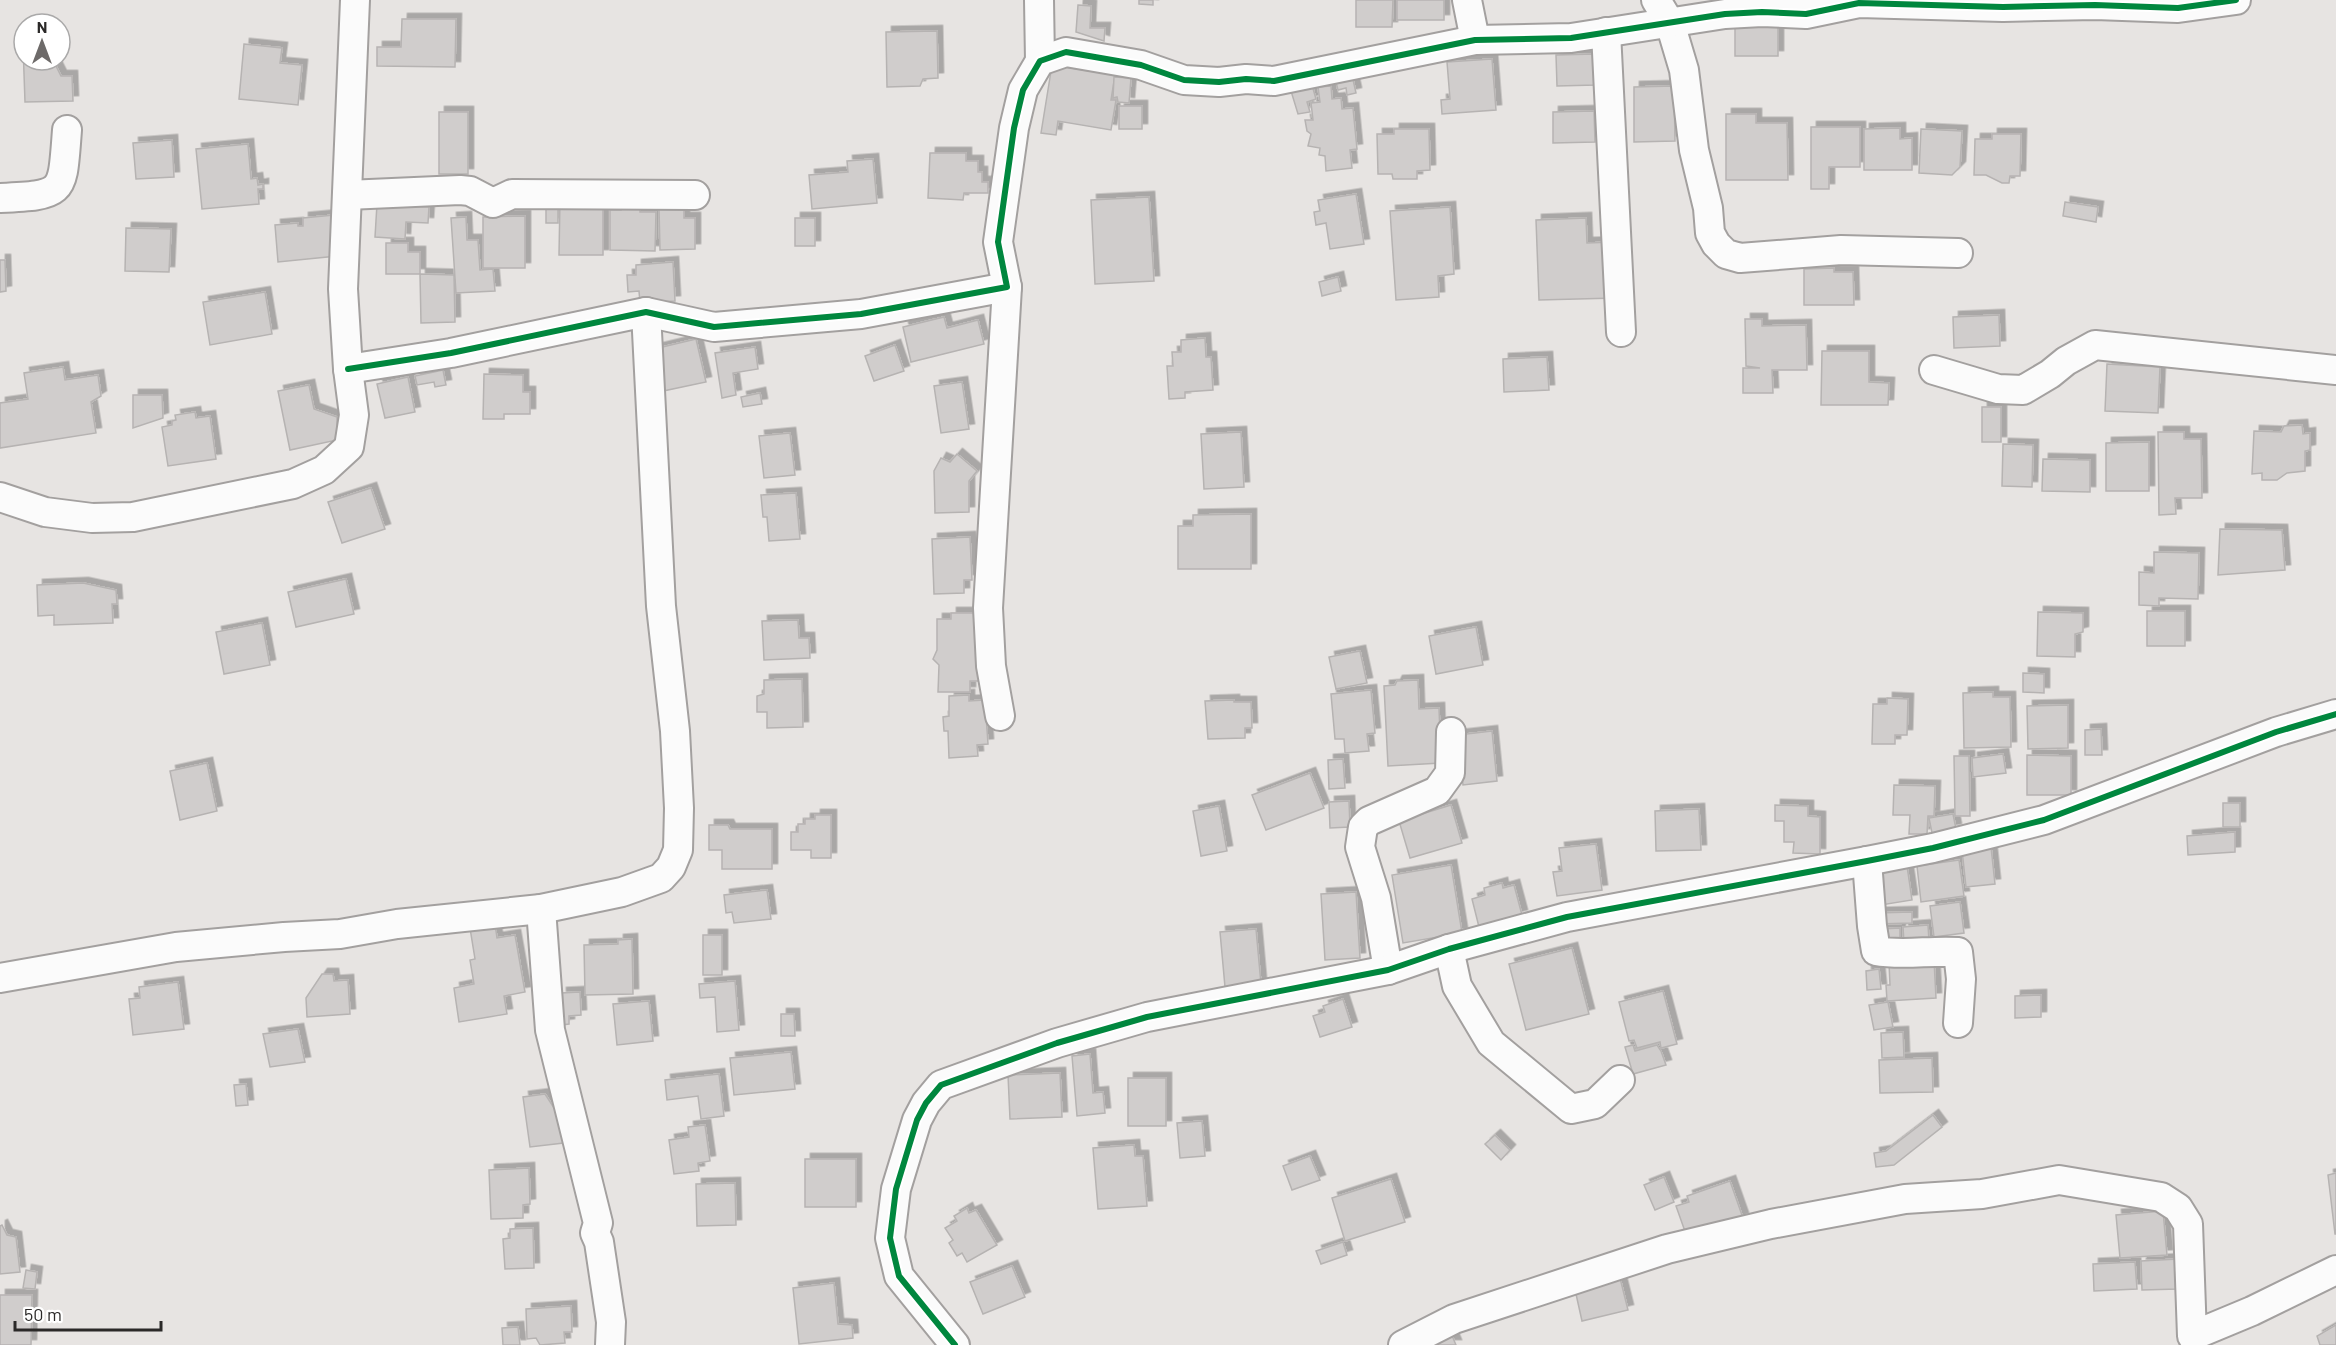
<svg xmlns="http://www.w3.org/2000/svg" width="2336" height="1345" font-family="Barlow,sans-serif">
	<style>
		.building { fill: #d0cdcc; stroke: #b6b3b2; stroke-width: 1.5; filter: url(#shadow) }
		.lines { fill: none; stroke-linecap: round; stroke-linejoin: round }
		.minor-casing { stroke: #a3a09f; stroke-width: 32 }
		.minor { stroke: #fbfbfb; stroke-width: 28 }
		.cycleway-casing { stroke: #fff; stroke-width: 10 }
		.cycleway { stroke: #00873e; stroke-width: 6 }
	</style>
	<defs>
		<filter id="shadow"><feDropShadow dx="5.5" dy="-5.5" stdDeviation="0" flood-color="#0004"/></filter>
	</defs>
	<rect width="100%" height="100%" fill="#e7e4e2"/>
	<g class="building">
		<polygon points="1139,0 1153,0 1153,5 1139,4"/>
		<polygon points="1356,0 1393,0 1392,27 1356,27"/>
		<rect x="1397" y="0" width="47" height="20"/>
		<polygon points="1078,5 1091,6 1090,28 1105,28 1104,41 1076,32"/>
		<rect x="1735" y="18" width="43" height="38"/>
		<polygon points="402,19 456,19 455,67 377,66 377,47 401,47"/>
		<polygon points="937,31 938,78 923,79 920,86 887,87 886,32"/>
		<polygon points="244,44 282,48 280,63 302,65 298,105 239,99"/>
		<polygon points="23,45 24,60 56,60 56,66 61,76 72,76 73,101 25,102"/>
		<polygon points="1595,54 1596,85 1557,86 1556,55"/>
		<polygon points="1492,59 1496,110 1442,114 1441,100 1450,99 1447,62"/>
		<polygon points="1052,65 1115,75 1111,100 1116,100 1111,130 1058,121 1056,135 1041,133"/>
		<polygon points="1352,75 1356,93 1347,95 1346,88 1338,90 1335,78"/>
		<polygon points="1114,77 1131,78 1129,103 1118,102 1117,97 1113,98"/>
		<polygon points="1312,85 1316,99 1307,102 1310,112 1298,114 1291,91"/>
		<polygon points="1331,86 1332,99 1341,98 1342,109 1353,108 1357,149 1350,150 1352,168 1326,171 1325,156 1319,155 1320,148 1308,146 1311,134 1307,131 1305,120 1313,120 1311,103 1320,102 1318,87"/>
		<polygon points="1674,86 1675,141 1634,142 1634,87"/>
		<rect x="1119" y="106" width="23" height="23"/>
		<polygon points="1594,111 1595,142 1553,143 1553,112"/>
		<rect x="439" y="112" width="29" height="62"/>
		<polygon points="1726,114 1756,114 1756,123 1787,123 1788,180 1726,180"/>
		<polygon points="1811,127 1860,127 1860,167 1829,167 1829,189 1811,189"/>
		<polygon points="1900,128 1900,139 1912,138 1912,170 1864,170 1864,129"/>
		<polygon points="1394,129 1429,129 1430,170 1417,171 1417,179 1393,179 1392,174 1378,174 1377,134 1394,134"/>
		<polygon points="1921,129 1962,131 1960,167 1952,175 1919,173"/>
		<polygon points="1992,134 2021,134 2020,176 2010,176 2009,183 2002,183 1986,175 1974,175 1975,139 1992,139"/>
		<polygon points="172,140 174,177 136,179 133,143"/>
		<polygon points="248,144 251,179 257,178 258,185 263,184 263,189 258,189 259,204 202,209 196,149"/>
		<polygon points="930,153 966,153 966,161 978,161 978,172 982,172 982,182 988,182 988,193 964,193 963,200 928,198"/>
		<polygon points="873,159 877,203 812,209 809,175 848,172 847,161"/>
		<polygon points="1356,194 1364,244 1330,249 1326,223 1316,225 1314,212 1320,211 1318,200"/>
		<polygon points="1149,197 1154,281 1095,284 1091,200"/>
		<polygon points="560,199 603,199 603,255 559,255"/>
		<rect x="546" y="200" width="12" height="23"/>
		<polygon points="2065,202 2098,207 2096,222 2063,216"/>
		<polygon points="377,204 429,207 428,223 406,222 405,239 375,237"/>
		<polygon points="621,206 640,209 640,212 656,212 655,251 610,250 610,210 621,210"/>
		<polygon points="1450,207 1454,274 1438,276 1439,297 1396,300 1390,211"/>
		<polygon points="659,209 684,209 684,218 695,218 695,249 660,250"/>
		<polygon points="334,215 337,256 278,262 275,225 298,223 298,226 303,226 303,218"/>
		<polygon points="525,216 525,268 483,268 483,217"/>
		<polygon points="466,217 467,240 478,240 480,270 493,269 495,291 456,293 451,218"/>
		<rect x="795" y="218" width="20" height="28"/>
		<polygon points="1586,218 1587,243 1614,242 1616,298 1539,300 1536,220"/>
		<polygon points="126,228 171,229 169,272 125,271"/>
		<polygon points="386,243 408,243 408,252 420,252 420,274 386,274"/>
		<polygon points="0,260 5,260 6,291 0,292"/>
		<polygon points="673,262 675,301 640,303 639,291 628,292 627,275 636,275 636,265"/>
		<polygon points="1834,268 1834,272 1853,272 1854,305 1804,305 1804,269"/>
		<polygon points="420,274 454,275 455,322 421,323"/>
		<polygon points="1338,277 1341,291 1322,296 1319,282"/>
		<polygon points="265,292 272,334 210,345 203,302"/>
		<polygon points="1999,315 2000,346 1954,348 1953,317"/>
		<polygon points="944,317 947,328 978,320 984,344 911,362 903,327"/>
		<polygon points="1745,319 1762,319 1762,326 1806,325 1807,370 1772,370 1773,393 1743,393 1743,368 1760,368 1746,366"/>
		<polygon points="1205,338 1206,357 1211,357 1213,390 1185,392 1185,398 1169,399 1167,366 1173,366 1172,352 1181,352 1181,340"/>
		<polygon points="696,339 706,382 663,391 654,349"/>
		<polygon points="895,345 904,371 874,381 865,356"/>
		<polygon points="755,347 758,369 733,373 736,395 722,398 715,353"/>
		<polygon points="1822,351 1869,351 1869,382 1889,383 1888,405 1821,405"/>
		<polygon points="1547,357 1549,390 1504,392 1503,359"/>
		<polygon points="2107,364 2160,367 2158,413 2105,411"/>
		<polygon points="63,367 65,380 98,375 101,396 91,402 96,433 0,448 0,403 28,399 24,373"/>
		<polygon points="443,370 446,385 435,387 434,382 417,385 415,376"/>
		<polygon points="484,374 523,375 523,392 530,392 530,414 504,414 504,419 483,419"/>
		<polygon points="408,377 415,412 385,418 377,384"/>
		<polygon points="962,382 969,429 941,433 934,386"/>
		<polygon points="309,385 314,409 337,417 337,440 290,450 278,391"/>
		<polygon points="760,393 762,404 743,407 741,397"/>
		<polygon points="133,395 162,395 163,418 133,428"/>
		<rect x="1982" y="407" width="19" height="35"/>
		<polygon points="195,412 196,418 210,416 216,459 168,466 162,427 172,425 172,421 176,420 175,415"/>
		<polygon points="2302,425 2303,434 2310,433 2310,450 2305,451 2305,471 2287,473 2277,480 2262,480 2262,473 2252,474 2254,431 2281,432 2284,426"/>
		<polygon points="1241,432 1244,487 1204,489 1201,434"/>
		<polygon points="2158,432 2184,432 2184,439 2201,439 2202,498 2175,498 2176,514 2159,515"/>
		<polygon points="790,433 795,475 764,478 759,436"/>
		<polygon points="2149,442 2149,491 2106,491 2106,443"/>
		<polygon points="2003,444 2033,445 2032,487 2002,486"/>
		<polygon points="957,454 977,471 969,481 969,512 935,513 934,471 941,458 950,462"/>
		<polygon points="2043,459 2090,460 2090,492 2042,491"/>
		<polygon points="371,488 385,529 342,543 328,502"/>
		<polygon points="796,493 800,539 769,541 767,517 763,517 761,495"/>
		<polygon points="1251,514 1251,569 1178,569 1178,526 1193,526 1193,515"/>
		<polygon points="2220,529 2282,530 2285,570 2218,575"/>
		<polygon points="970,537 972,580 964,580 964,593 934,594 932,539"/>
		<polygon points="2154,552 2199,553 2198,599 2159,598 2159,606 2139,605 2139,572 2154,573"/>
		<polygon points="346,579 354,614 296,627 288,592"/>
		<polygon points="83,583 116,590 117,604 112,604 113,623 54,625 54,615 38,616 37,585"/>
		<rect x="2147" y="611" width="38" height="35"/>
		<polygon points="2038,612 2083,613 2083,632 2075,634 2075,657 2037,656"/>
		<polygon points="951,613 982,613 982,681 970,681 970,692 938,692 939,665 933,659 937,650 937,619 951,619"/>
		<polygon points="798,620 799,638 809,638 810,658 764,660 762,621"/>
		<polygon points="262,623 270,665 224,674 216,632"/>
		<polygon points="1476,627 1483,665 1436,674 1429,636"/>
		<polygon points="1360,651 1367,683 1336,689 1329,657"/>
		<polygon points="2023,673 2044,674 2044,693 2023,692"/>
		<polygon points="802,679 803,727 767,728 767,712 757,712 757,696 764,694 764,680"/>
		<polygon points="1418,680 1419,709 1439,708 1441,763 1388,766 1384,686 1395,685 1397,681"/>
		<polygon points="1371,690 1375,733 1367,734 1369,751 1345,753 1344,739 1335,739 1331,694"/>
		<polygon points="1993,692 1993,697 2010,697 2011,747 1964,748 1963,693"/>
		<polygon points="969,695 969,701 985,700 988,744 977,745 978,756 949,758 948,731 944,731 943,717 949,716 949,696"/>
		<polygon points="1887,698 1908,699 1907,735 1895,735 1895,744 1872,744 1873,704 1887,704"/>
		<polygon points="1234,700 1234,702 1251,702 1252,728 1245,728 1245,738 1208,739 1205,701"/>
		<polygon points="2068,705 2068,748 2028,749 2027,706"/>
		<polygon points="2101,729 2102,755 2085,755 2085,730"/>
		<polygon points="1492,731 1497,781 1463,785 1458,735"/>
		<polygon points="2003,754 2006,773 1973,777 1972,758"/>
		<polygon points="2027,755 2071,756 2071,795 2027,795"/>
		<polygon points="1954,756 1969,756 1970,816 1955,816"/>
		<polygon points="1343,759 1345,788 1329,789 1328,760"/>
		<polygon points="207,763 217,811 180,820 170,771"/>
		<polygon points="1310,773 1324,808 1266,830 1252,795"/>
		<polygon points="1894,785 1935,786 1934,816 1928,816 1927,834 1909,834 1910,815 1893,815"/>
		<polygon points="1349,801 1350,827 1330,828 1329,802"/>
		<rect x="2223" y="803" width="17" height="24"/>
		<polygon points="1451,805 1462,843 1410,858 1399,821"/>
		<polygon points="1775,805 1808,806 1808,816 1820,817 1820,854 1793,853 1794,842 1784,842 1784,821 1775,821"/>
		<polygon points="1219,806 1227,851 1201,856 1193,811"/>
		<polygon points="1699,809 1701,850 1656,851 1655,811"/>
		<polygon points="1953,814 1956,829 1932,833 1929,818"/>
		<polygon points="815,815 831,815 831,858 811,858 811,850 791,850 791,832 798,832 798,824 805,824 805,819 815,819"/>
		<polygon points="709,825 728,825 730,829 772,829 772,869 722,869 722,850 709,850"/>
		<polygon points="2235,832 2235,852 2188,855 2187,836"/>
		<polygon points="1596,844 1602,890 1557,896 1553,872 1562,871 1559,848"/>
		<polygon points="1991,847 1995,884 1966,887 1962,850"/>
		<polygon points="1959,860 1964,896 1921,902 1917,866"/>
		<polygon points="1451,865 1462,933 1403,943 1392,875"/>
		<polygon points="1907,866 1912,900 1881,905 1875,871"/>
		<polygon points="1502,883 1503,888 1514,885 1522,915 1479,927 1472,899 1485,895 1484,888"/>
		<polygon points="767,890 771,919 734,923 732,912 726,913 724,895"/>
		<polygon points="1356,892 1360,958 1325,960 1321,894"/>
		<polygon points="1960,902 1964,933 1934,937 1930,906"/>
		<polygon points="1912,912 1912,923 1876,924 1876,913"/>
		<polygon points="495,924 497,938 515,935 525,992 504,996 507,1014 459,1022 454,988 474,984 470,960 475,959 470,928"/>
		<polygon points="1928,925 1929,941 1904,943 1903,927"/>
		<polygon points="1900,928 1900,943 1881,944 1880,929"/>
		<polygon points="1256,929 1261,984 1225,987 1220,932"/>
		<rect x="703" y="935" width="19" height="40"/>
		<polygon points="632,939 633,994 585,995 584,945 618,944 618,940"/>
		<polygon points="1572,948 1589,1014 1526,1030 1509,964"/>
		<polygon points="1934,960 1936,998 1887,1001 1886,985 1890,985 1889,963"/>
		<polygon points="1879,969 1881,989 1867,990 1866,971"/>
		<polygon points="322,974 333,974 334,981 348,980 350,1014 307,1017 306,998"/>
		<polygon points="735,981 739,1030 717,1032 715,997 700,998 699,984"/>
		<polygon points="178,982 184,1029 133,1035 129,999 140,998 139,987"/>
		<polygon points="1663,991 1677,1044 1661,1048 1660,1042 1637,1048 1634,1040 1629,1041 1619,1002"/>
		<polygon points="580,992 581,1015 569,1016 569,1024 562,1025 561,993"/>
		<polygon points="2041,995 2041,1017 2015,1018 2015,996"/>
		<polygon points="1343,999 1352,1027 1320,1037 1313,1016 1325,1012 1323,1006"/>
		<polygon points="649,1001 653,1041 617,1045 613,1004"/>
		<polygon points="1888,1002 1893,1027 1874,1030 1869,1005"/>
		<polygon points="781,1014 794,1014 795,1036 781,1036"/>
		<polygon points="298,1029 305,1062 270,1067 263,1034"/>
		<polygon points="1903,1032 1904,1057 1882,1058 1881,1033"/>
		<polygon points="1633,1045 1635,1051 1657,1045 1661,1051 1666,1065 1633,1074 1625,1047"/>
		<polygon points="791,1052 795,1089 734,1095 730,1058"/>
		<polygon points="1090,1054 1093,1093 1103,1092 1105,1113 1077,1116 1072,1056"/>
		<polygon points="1932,1058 1933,1092 1880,1093 1879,1060"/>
		<polygon points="1060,1073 1062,1117 1010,1119 1008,1075"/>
		<polygon points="719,1074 724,1116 701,1119 698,1096 667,1100 665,1080"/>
		<rect x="1128" y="1078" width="38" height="48"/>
		<polygon points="246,1084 248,1105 236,1106 234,1085"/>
		<polygon points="545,1094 554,1108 567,1106 572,1142 530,1147 523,1097"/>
		<polygon points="1933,1115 1942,1127 1894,1165 1876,1167 1874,1153 1886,1151"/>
		<polygon points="1202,1121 1205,1156 1180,1158 1177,1123"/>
		<polygon points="705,1125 710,1161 698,1163 699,1171 674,1174 669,1140 689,1137 688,1127"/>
		<polygon points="1495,1135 1510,1150 1501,1160 1485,1144"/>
		<polygon points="1134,1145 1135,1156 1143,1156 1147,1206 1098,1209 1093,1148"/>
		<polygon points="1310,1156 1320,1180 1292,1190 1283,1166"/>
		<rect x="805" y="1159" width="51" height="48"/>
		<polygon points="529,1168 530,1204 523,1205 523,1218 491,1219 489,1170"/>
		<polygon points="2336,1173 2336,1234 2335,1234 2328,1175"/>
		<polygon points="1664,1177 1674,1202 1655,1210 1644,1185"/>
		<polygon points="1391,1179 1405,1222 1345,1241 1332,1198"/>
		<polygon points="1730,1181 1743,1218 1687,1237 1676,1206 1689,1202 1687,1196"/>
		<polygon points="735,1183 736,1225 697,1226 696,1184"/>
		<polygon points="967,1208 969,1213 976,1210 997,1245 967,1262 962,1253 957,1256 949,1243 953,1240 945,1228 957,1221 954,1216"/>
		<polygon points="2163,1211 2167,1255 2120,1258 2116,1215"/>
		<polygon points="2,1225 7,1235 16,1237 20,1272 0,1274 0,1226"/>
		<polygon points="533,1228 534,1268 505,1269 503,1239 510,1238 510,1229"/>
		<polygon points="1343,1242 1347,1255 1321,1264 1316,1251"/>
		<polygon points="2178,1259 2178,1289 2142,1290 2141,1261"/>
		<polygon points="2135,1262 2137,1289 2094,1291 2093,1264"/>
		<polygon points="1012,1266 1025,1297 983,1314 970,1282"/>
		<polygon points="26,1270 37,1272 35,1289 23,1288"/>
		<polygon points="1619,1274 1628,1310 1582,1321 1574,1285"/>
		<polygon points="834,1283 838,1324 852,1325 853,1338 799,1344 793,1288"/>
		<polygon points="0,1295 32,1295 31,1345 0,1345"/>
		<polygon points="571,1306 572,1332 564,1332 565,1343 540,1345 536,1338 527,1339 526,1309"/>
		<polygon points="2336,1325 2336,1345 2320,1345 2317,1336"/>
		<polygon points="518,1327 520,1345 503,1345 502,1328"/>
		<polygon points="1450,1331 1456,1345 1418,1345"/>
	</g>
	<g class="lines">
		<g class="minor-casing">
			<g id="minor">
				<polyline points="1039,0 1040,61"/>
				<polyline points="1467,0 1475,40"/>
				<polyline points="1656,0 1670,23 1684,70 1694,150 1708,208 1710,233 1716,244 1726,254 1740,258 1841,250 1958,253"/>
				<polyline points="1606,32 1621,332"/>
				<polyline points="347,195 460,190 470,191 493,203 512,194 695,195"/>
				<path d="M0 198C66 195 62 194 67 130"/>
				<polyline points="348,369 451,353 646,312 714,327 861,314 1007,287 998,242 1014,128 1023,90 1040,61 1066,52 1141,65 1184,80 1219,82 1246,79 1274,81 1475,40 1571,38 1725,14 1762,12 1806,14 1859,3 2003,7 2095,5 2178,8 2236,0"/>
				<polyline points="1934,370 1998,389 2023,390 2050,374 2066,361 2095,345 2336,370"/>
				<polyline points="0,497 45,512 92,518 133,517 293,484 324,470 349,447 354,415 348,369 343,289 355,0"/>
				<polyline points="1000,716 991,666 988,608 1007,287"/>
				<path d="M1867 861 1872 926 1876 951C1903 956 1930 950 1958 952L1961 979 1958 1023"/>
				<polyline points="541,909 550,1030 598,1223 595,1233 599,1242 611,1322 610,1345"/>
				<polyline points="1449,949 1457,986 1491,1043 1571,1109 1595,1104 1620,1080"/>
				<polyline points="1388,970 1376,898 1360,847 1363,827 1369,821 1437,791 1450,773 1451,732"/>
				<polyline points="0,978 176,947 284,937 340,934 397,924 541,909 622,892 661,878 671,867 678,850 679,808 675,731 661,606 646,312"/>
				<polyline points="955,1345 899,1276 890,1238 896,1189 917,1120 926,1103 941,1085 1057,1043 1147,1017 1388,970 1449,949 1567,917 1867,861 1933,848 2044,820 2276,732 2336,714"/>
				<polyline points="1403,1345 1454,1319 1667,1249 1771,1224 1905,1199 1982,1194 2059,1180 2161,1197 2178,1208 2188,1224 2192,1336 2252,1311 2336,1270"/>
			</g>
		</g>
		<use href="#minor" class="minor"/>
		<g class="cycleway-casing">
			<g id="cycleway">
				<polyline points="348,369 451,353 646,312 714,327 861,314 1007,287 998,242 1014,128 1023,90 1040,61 1066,52 1141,65 1184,80 1219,82 1246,79 1274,81 1475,40 1571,38 1725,14 1762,12 1806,14 1859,3 2003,7 2095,5 2178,8 2236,0"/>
				<polyline points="955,1345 899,1276 890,1238 896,1189 917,1120 926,1103 941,1085 1057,1043 1147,1017 1388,970 1449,949 1567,917 1867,861 1933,848 2044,820 2276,732 2336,714"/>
			</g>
		</g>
		<use href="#cycleway" class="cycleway"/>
	</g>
	<g transform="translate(42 42)"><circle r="28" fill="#ffffff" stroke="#aaa9a9" stroke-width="1.5"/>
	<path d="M0-4.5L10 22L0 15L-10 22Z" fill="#6d6a69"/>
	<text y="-9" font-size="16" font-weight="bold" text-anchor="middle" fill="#2b2928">N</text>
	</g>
	<path d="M15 1321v9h146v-9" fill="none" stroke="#2b2928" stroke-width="3"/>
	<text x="24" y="1321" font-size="18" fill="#2b2928" stroke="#ffffff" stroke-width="4.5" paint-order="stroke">50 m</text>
</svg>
